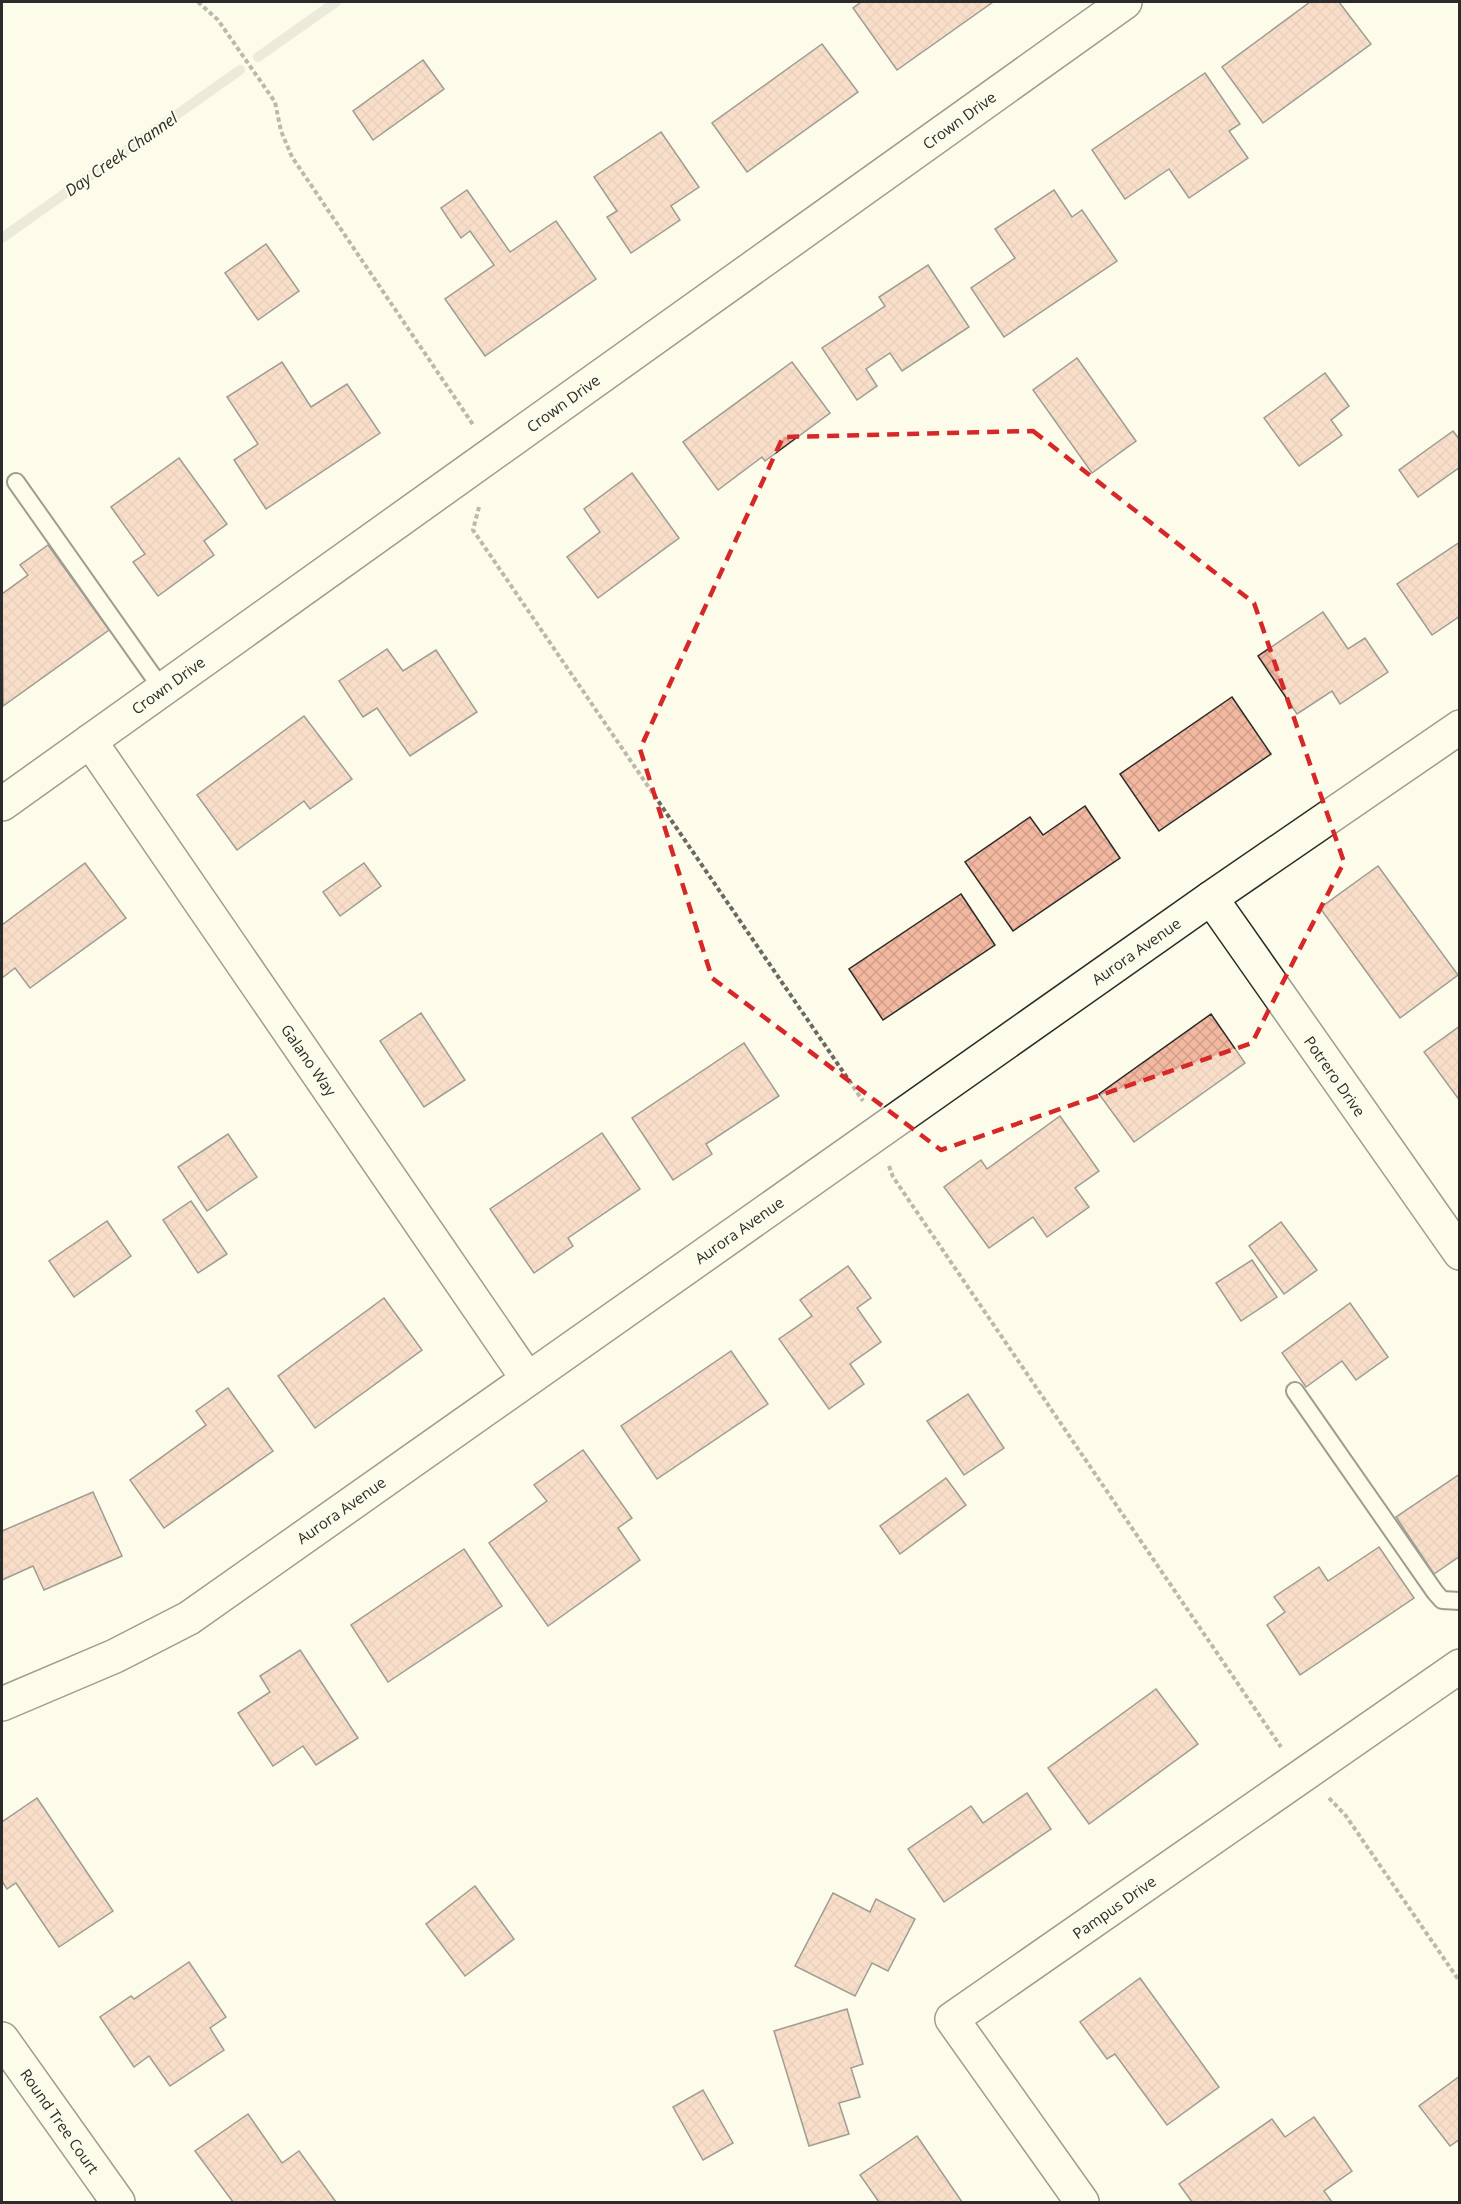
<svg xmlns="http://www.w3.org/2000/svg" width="1461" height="2204" font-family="'Open Sans',sans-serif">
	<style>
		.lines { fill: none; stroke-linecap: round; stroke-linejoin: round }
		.stream { stroke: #d8d7c9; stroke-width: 10 }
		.building { fill: url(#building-cross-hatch); stroke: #2b2b2b; stroke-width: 1.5 }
		.service-casing { stroke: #2b2b2b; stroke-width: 20 }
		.minor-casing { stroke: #2b2b2b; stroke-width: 36 }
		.path { stroke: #6a6964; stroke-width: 4; stroke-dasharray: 4.5 3; stroke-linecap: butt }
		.service { stroke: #fdfbea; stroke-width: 16 }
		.minor { stroke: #fdfbea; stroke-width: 33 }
		.marked { fill: none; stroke: #d62828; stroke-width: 4.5; stroke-dasharray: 12 8; stroke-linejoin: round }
		.labels { text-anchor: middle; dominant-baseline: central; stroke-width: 4.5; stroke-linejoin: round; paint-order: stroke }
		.street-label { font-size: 15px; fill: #2b2b2b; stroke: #fdfbea }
		.water-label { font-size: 16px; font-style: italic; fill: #2b2b2b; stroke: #fdfbea }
	</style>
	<defs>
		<pattern id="building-cross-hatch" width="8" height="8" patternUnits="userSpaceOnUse" patternTransform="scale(1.5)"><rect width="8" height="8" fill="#f2b8a0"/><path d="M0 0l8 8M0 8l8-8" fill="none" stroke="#d09e8a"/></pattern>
	</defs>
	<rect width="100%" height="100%" fill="#fdfbea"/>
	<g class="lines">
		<g class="stream">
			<polyline points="258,57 336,2"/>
			<polyline points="2,238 240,70"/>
		</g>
	</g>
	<g class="building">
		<polygon points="861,2 993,2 897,70 853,8"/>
		<polygon points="1310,2 1339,2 1371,44 1263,123 1222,67"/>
		<polygon points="822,44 858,92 747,172 712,123"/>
		<polygon points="423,60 444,89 373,140 353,111"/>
		<polygon points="1205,73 1240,124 1229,131 1248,158 1189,198 1169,169 1125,199 1092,150"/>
		<polygon points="661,132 699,187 671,206 680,220 631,253 607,217 617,211 594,177"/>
		<polygon points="467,190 510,252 556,221 596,279 485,356 445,299 494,265 470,231 461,238 441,208"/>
		<polygon points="1054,190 1072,217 1082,210 1117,261 1004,337 971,288 1015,258 995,229"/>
		<polygon points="266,244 299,291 258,320 225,273"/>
		<polygon points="928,265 969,327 902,371 890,353 866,369 877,386 857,400 822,348 885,306 879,297"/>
		<polygon points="1077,358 1136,441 1092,473 1033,390"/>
		<polygon points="282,362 311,407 347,384 380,433 266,509 234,460 258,444 227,397"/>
		<polygon points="792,362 830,413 765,461 762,457 718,490 683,442"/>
		<polygon points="1325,373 1349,406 1331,420 1342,435 1299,466 1264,418"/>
		<polygon points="1453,431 1460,440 1460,467 1418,497 1399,470"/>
		<polygon points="179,458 227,524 204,541 214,555 158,596 133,562 145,554 111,507"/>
		<polygon points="632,473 679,538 598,598 567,557 600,532 584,509"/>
		<polygon points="1460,542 1460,616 1432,635 1397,584"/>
		<polygon points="48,545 109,630 3,706 2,594 28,575 20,565"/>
		<polygon points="1323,612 1348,649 1365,638 1388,672 1340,704 1332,691 1297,714 1258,656"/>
		<polygon points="387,649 403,671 436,650 477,712 410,756 377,708 363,717 339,681"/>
		<polygon points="1232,697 1271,754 1159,831 1120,774"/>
		<polygon points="304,716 352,779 310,809 304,801 237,850 197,795"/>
		<polygon points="1085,806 1120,858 1013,931 965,862 1030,817 1043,835"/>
		<polygon points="85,863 126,918 30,988 15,968 2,978 2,925"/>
		<polygon points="364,863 381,886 340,916 323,892"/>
		<polygon points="1378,866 1458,975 1400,1018 1320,908"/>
		<polygon points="961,894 995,945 883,1020 849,969"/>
		<polygon points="421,1013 465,1080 424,1107 380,1041"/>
		<polygon points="1211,1014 1245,1063 1134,1142 1099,1094"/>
		<polygon points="1460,1026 1460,1101 1424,1052"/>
		<polygon points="744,1043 779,1096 706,1144 712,1154 673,1180 632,1118"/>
		<polygon points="1060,1116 1099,1171 1075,1188 1089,1207 1047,1237 1033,1217 989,1248 944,1187 981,1160 987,1169"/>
		<polygon points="602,1133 640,1189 568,1238 573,1246 534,1273 490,1209"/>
		<polygon points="228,1134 257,1177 207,1211 178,1167"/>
		<polygon points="191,1201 227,1254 198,1273 163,1220"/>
		<polygon points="107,1221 131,1256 74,1297 49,1261"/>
		<polygon points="1281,1222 1317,1270 1284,1294 1249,1246"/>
		<polygon points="1252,1260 1277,1297 1241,1321 1216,1283"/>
		<polygon points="848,1266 871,1298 857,1308 881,1342 850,1364 864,1384 829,1409 779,1339 812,1316 800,1300"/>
		<polygon points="384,1298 422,1350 315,1428 278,1376"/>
		<polygon points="1350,1303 1388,1357 1356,1380 1342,1361 1306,1387 1282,1353"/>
		<polygon points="731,1351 768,1404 657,1479 621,1426"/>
		<polygon points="228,1388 273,1451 164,1528 130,1480 206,1425 196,1411"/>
		<polygon points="968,1394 1004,1448 964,1475 927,1421"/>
		<polygon points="583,1450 632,1518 618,1528 640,1560 548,1626 489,1543 547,1501 534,1485"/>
		<polygon points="1460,1474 1460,1556 1434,1574 1396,1517"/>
		<polygon points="946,1478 966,1505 900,1554 880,1526"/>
		<polygon points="93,1492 122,1556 44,1590 33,1566 2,1580 2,1531"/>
		<polygon points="1379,1547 1414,1598 1300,1675 1267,1625 1285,1612 1274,1597 1319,1567 1328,1581"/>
		<polygon points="464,1549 502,1606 388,1682 351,1625"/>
		<polygon points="300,1650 358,1738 316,1765 303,1746 273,1766 238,1713 270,1692 260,1676"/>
		<polygon points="1156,1689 1198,1744 1089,1824 1048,1768"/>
		<polygon points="1027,1793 1051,1829 944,1902 908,1849 971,1806 983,1823"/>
		<polygon points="37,1798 113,1911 59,1947 16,1883 7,1889 2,1881 2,1822"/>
		<polygon points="475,1886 514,1939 465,1976 426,1924"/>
		<polygon points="833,1893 870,1912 876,1899 915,1919 888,1971 872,1963 855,1996 795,1966"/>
		<polygon points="189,1962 226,2017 210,2028 224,2050 170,2086 149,2056 134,2067 100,2017 131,1996 134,1999"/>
		<polygon points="1140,1978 1219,2087 1167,2125 1115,2054 1107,2059 1080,2022"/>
		<polygon points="847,2009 863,2064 851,2068 860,2097 839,2103 849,2134 809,2146 774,2031"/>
		<polygon points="1460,2076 1460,2139 1450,2146 1419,2106"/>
		<polygon points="703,2090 733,2143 703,2160 673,2107"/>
		<polygon points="248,2114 282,2163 299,2151 336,2202 233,2202 195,2151"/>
		<polygon points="1314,2117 1352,2171 1324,2191 1332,2202 1192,2202 1179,2184 1272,2119 1285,2137"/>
		<polygon points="917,2136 962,2202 879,2202 860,2175"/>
	</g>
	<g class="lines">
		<g class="service-casing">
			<g id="service">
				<polyline points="16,482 162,689"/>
				<polyline points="1295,1391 1435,1592 1442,1600 1460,1601"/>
			</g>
		</g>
		<g class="minor-casing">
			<g id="minor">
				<polyline points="90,741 527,1378"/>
				<polyline points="2,804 1125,2"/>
				<polyline points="1211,898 1460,1253"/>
				<polyline points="2,1704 115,1656 189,1618 1211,898 1460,727"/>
				<polyline points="2,2039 118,2202"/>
				<polyline points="1082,2202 952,2019 1460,1666"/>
			</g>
		</g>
		<g class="path">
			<polyline points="198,2 218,20 275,102 281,131 292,157 474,426"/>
			<polyline points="479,507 473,530 863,1101"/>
			<polyline points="889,1166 893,1177 1281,1747"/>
			<polyline points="1329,1798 1346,1816 1460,1982"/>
		</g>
		<use href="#service" class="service"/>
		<use href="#minor" class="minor"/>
	</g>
	<path d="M0 0H1461V2204H0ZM1033 431 1254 603 1344 862 1252 1043 941 1150 712 978 640 749 783 437Z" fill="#fdfbea" fill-opacity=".55" fill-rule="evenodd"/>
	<path class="marked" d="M1033 431 1254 603 1344 862 1252 1043 941 1150 712 978 640 749 783 437Z"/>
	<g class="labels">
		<g class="street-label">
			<text transform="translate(959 120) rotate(-36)">Crown Drive</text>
			<text transform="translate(563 403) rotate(-36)">Crown Drive</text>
			<text transform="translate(168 685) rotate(-36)">Crown Drive</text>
			<text transform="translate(1136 951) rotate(-35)">Aurora Avenue</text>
			<text transform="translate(309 1060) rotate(55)">Galano Way</text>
			<text transform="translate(1335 1076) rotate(55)">Potrero Drive</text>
			<text transform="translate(739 1230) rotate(-35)">Aurora Avenue</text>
			<text transform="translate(341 1510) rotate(-35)">Aurora Avenue</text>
			<text transform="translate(1114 1907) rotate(-35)">Pampus Drive</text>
			<text transform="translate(60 2121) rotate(55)">Round Tree Court</text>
		</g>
		<g class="water-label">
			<text transform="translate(121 154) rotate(-35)">Day Creek Channel</text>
		</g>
	</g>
	<rect width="1461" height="2204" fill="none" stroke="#2b2b2b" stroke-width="6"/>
</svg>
